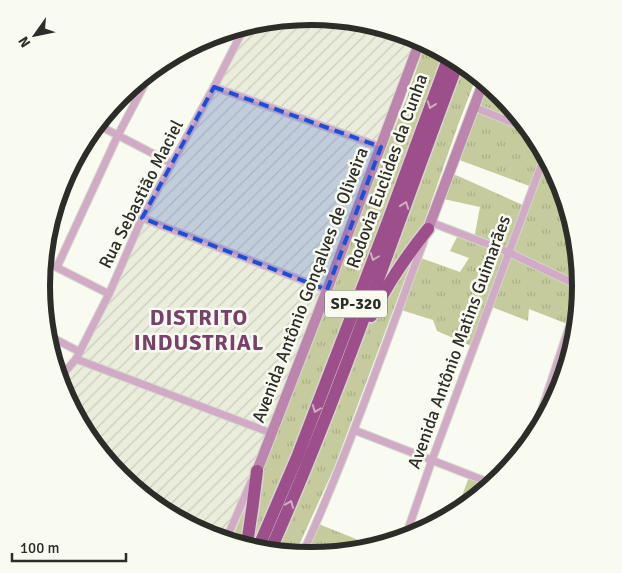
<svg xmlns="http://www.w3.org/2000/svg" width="622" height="573" font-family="Signika,sans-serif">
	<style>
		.industrial { fill: url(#industrial-furrows) }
		.grass { fill: url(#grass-tufts) }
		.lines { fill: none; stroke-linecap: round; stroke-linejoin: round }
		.street-casing { stroke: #d4d5cc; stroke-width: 9 }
		.secondary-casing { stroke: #d4d5cc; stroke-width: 12 }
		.highway-casing { stroke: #d4d5cc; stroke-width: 15 }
		.street { stroke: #d1abc6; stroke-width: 7 }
		.secondary { stroke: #bb85ad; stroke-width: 10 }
		.highway { stroke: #9c4f8b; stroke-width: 12 }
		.oneway { stroke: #cfadc3 }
		.marked { fill: #1d4ed8; fill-opacity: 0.2; stroke: #1d4ed8; stroke-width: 4; stroke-dasharray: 10 6; stroke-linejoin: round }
		.labels { text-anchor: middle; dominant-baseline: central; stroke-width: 5; stroke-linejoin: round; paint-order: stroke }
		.shield { fill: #f9faf0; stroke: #6a6a65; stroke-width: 1 }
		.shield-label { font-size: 16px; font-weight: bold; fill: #2c2d29 }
		.street-label { font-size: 18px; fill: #2c2d29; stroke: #f9faf0 }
		.district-label { font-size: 22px; font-weight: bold; letter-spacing: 1px; fill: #79406c; stroke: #f9faf0 }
		.rim { fill: none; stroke: #2c2d29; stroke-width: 6 }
	</style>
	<defs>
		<pattern id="industrial-furrows" width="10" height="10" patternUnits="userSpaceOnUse" patternTransform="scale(1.25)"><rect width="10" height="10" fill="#ebeddc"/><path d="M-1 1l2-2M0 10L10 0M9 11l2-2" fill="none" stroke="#caccbd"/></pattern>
		<pattern id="grass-tufts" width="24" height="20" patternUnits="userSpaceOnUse" patternTransform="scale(1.25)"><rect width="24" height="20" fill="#c6cb9d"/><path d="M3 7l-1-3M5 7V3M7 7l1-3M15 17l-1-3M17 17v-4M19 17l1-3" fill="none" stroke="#aaaf87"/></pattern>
	</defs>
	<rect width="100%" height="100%" fill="#f9faf0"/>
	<polygon class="industrial" points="311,16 415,37 420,41 226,540 207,536 120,477 61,390 60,386 65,372 76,359 142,218 243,30"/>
	<g class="grass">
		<polygon points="425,44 476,78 458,125 417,243 412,260 334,468 295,554 231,541 278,428 375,176 407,97"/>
		<polygon points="483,83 502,96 553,171 551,172 549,179 561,186 581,287 568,354 561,352 570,325 529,309 528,321 489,306 474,347 437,331 433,320 398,309 418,257 460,272 469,258 450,251 459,233 474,239 480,207 439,198 449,172 525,206 532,187 454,158"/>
		<polygon points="555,369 564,372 561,390 539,422"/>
		<polygon points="470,474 493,484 458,507"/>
		<polygon points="316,523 371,545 311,557 302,555"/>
	</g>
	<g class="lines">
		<g class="street-casing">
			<g id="street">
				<polyline points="214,87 381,147"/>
				<polyline points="474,107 523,127"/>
				<polyline points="100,126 171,163"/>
				<polyline points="142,218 327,290"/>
				<polyline points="430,222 508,252 581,287"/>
				<polyline points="46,262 109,294"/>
				<polyline points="57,267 118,135 149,76"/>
				<polyline points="51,337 80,352"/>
				<polyline points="76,359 271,433"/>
				<polyline points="65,372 76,359 109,294 142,218 214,87 243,30"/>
				<polyline points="536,427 579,297"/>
				<polyline points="354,430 493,484"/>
				<polyline points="405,538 432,460 544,158"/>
				<polyline points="226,540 251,482"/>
				<path d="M302 555C348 454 385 345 424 241"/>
			</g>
		</g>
		<g class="secondary-casing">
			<g id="secondary">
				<polyline points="428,229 483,83"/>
				<polyline points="257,471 327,290 420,41"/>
			</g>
		</g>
		<g class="highway-casing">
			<g id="highway">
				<path d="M371 316C387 285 406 256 428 229"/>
				<polyline points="247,544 253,503 257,471"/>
				<polyline points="259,546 298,455 387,224 448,59"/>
				<path d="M271 549C341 391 396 227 457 65"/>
			</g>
		</g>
		<use href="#street" class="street"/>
		<use href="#secondary" class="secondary"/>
		<use href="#highway" class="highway"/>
	</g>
	<defs><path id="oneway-chevron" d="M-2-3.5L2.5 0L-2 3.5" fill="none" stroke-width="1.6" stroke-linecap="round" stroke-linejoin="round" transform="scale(1.25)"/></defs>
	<g class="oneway">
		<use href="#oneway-chevron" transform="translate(431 105) rotate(110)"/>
		<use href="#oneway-chevron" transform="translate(405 205) rotate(-70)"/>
		<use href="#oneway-chevron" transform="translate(374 257) rotate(111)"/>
		<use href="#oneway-chevron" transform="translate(316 409) rotate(111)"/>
		<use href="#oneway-chevron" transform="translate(290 504) rotate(-68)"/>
	</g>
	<path class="marked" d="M214 87 381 147 327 290 142 218Z"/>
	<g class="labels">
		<rect class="shield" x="325" y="290.5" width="62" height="27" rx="4"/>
		<g class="shield-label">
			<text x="356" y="304">SP-320</text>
		</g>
		<g class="street-label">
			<text transform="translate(387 171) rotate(-70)">Rodovia Euclides da Cunha</text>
			<text transform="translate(141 194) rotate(-63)">Rua Sebastião Maciel</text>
			<text transform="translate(310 285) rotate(-69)">Avenida Antônio Gonçalves de Oliveira</text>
			<text transform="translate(459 342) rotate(-70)">Avenida Antônio Matins Guimarães</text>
		</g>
		<g class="district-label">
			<text x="199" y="317">DISTRITO<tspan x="199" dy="25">INDUSTRIAL</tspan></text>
		</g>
	</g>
	<path d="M0 0H622V573H0ZM50 286a261 261 0 1 1 522 0a261 261 0 1 1-522 0Z" fill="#f9faf0" fill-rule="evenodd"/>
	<path class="rim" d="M50 286a261 261 0 1 1 522 0a261 261 0 1 1-522 0Z"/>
	<g transform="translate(35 35) rotate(237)" stroke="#f9faf0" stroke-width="4" paint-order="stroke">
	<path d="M0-4L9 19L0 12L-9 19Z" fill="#2c2d29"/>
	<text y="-8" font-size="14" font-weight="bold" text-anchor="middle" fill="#2c2d29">N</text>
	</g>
	<path d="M12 553v8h114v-8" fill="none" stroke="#2c2d29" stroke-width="2.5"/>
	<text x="20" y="553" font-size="15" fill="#2c2d29" stroke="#f9faf0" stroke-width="4" paint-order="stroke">100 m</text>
</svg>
